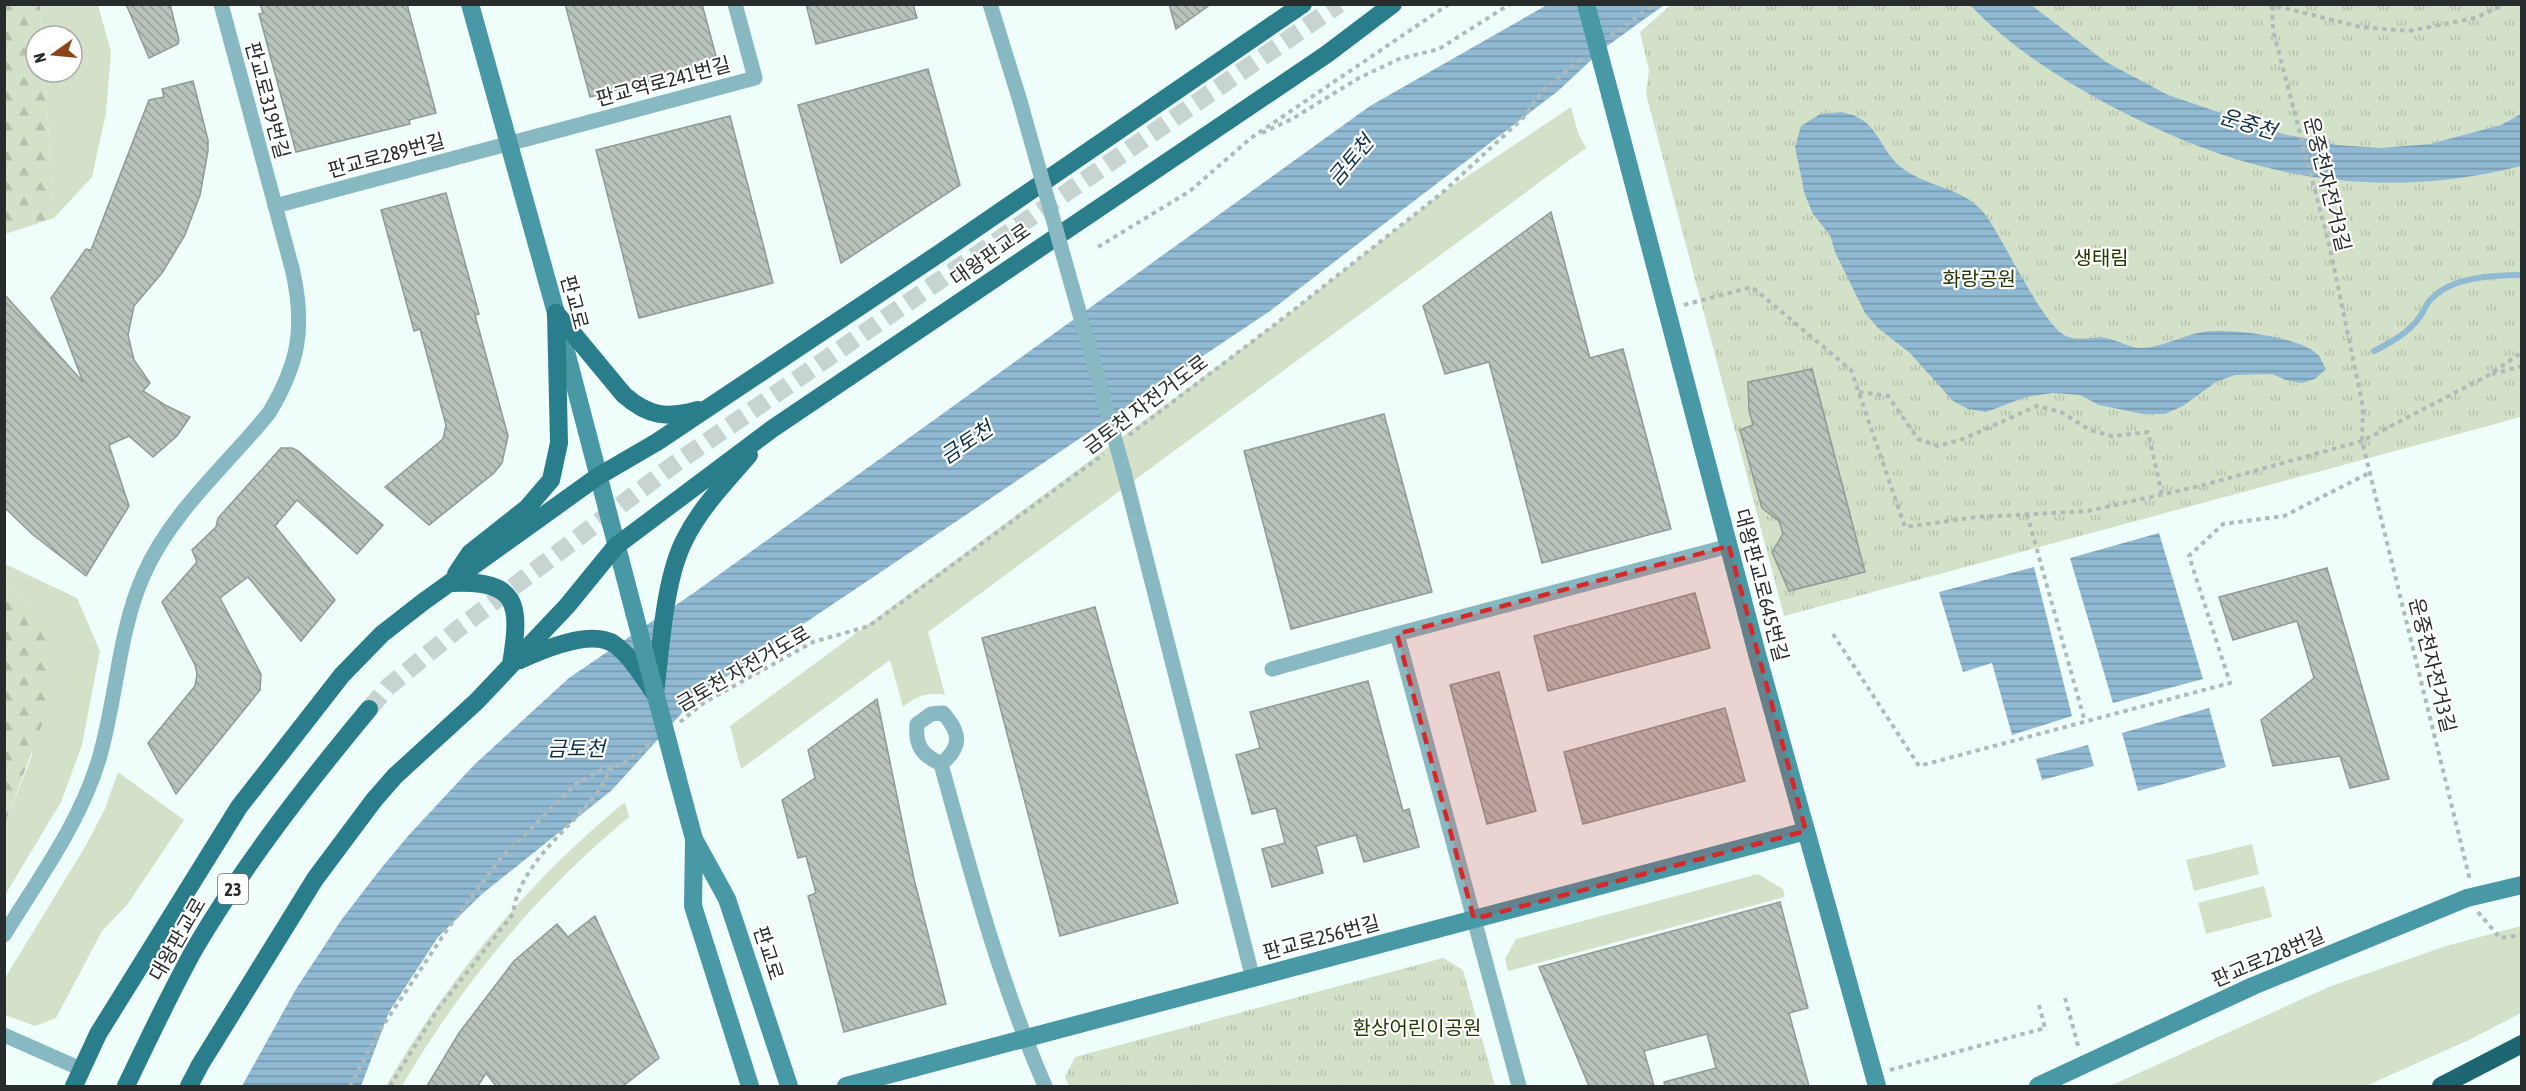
<svg xmlns="http://www.w3.org/2000/svg" width="2526" height="1091" font-family="'Asap Condensed','Noto Sans KR',sans-serif">
	<style>
		.grass { fill: #d4e1c9 }
		.forest { fill: url(#forest-firs) }
		.park { fill: url(#park-tufts) }
		.water { fill: url(#water-rules) }
		.lines { fill: none; stroke-linecap: round; stroke-linejoin: round }
		.stream { stroke: #90b9d3; stroke-width: 6 }
		.building { fill: url(#building-back-hatch); stroke: #909b94; stroke-width: 1.5 }
		.primary-tunnel { stroke: #c7d4d2; stroke-width: 18; stroke-dasharray: 18 9; stroke-linecap: butt }
		.path { stroke: #aebbb8; stroke-width: 4; stroke-dasharray: 4.5 4.5; stroke-linecap: butt }
		.street { stroke: #88b9c2; stroke-width: 15 }
		.secondary { stroke: #4898a6; stroke-width: 18 }
		.primary { stroke: #2a7e8b; stroke-width: 18 }
		.highway { stroke: #1e6671; stroke-width: 18 }
		.street-bridge { stroke: #88b9c2; stroke-width: 15 }
		.secondary-bridge { stroke: #4898a6; stroke-width: 18 }
		.marked { fill: #d62828; fill-opacity: 0.2; stroke: #d62828; stroke-width: 4.5; stroke-dasharray: 12 8; stroke-linejoin: round }
		.labels { text-anchor: middle; dominant-baseline: central; stroke-width: 4.5; stroke-linejoin: round; paint-order: stroke }
		.shield { fill: #fff; stroke: #686c6b; stroke-width: 1.5 }
		.shield-label { font-size: 18px; font-weight: bold; fill: #272d2c }
		.street-label { font-size: 20px; fill: #272d2c; stroke: #fff }
		.park-label { font-size: 20px; fill: #233b00; stroke: #fff }
		.water-label { font-size: 21px; font-style: italic; fill: #0e3144; stroke: #fff }
	</style>
	<defs>
		<pattern id="forest-firs" width="22" height="20" patternUnits="userSpaceOnUse" patternTransform="scale(1.5)"><rect width="22" height="20" fill="#d4e1c9"/><path d="M5 1l3.5 6h-7zM16 11l3.5 6h-7z" fill="#b6c1ad"/></pattern>
		<pattern id="park-tufts" width="24" height="20" patternUnits="userSpaceOnUse" patternTransform="scale(1.5)"><rect width="24" height="20" fill="#d4e1c9"/><path d="M3 7l-1-3M5 7V3M7 7l1-3M15 17l-1-3M17 17v-4M19 17l1-3" fill="none" stroke="#b6c1ad"/></pattern>
		<pattern id="water-rules" width="6" height="5" patternUnits="userSpaceOnUse" patternTransform="scale(1.5)"><rect width="6" height="5" fill="#90b9d3"/><path d="M0 2.5h6" fill="none" stroke="#7697ab"/></pattern>
		<pattern id="building-back-hatch" width="6" height="6" patternUnits="userSpaceOnUse" patternTransform="scale(1.5)"><rect width="6" height="6" fill="#b8c3bc"/><path d="M-1 5l2 2M0 0l6 6M5-1l2 2" fill="none" stroke="#969f99"/></pattern>
	</defs>
	<rect width="100%" height="100%" fill="#effefb"/>
	<g class="grass">
		<polygon points="40,5 98,5 111,52 106,113 92,177 54,218 45,72 72,72 72,36 42,36"/>
		<path d="M1571 107 1578 133 1586 148 928 632 945 695C928 692 916 696 903 707L890 660 741 769 730 726 1286 316 1442 193Z"/>
		<polygon points="5,564 77,598 100,651 82,745 61,802 5,895 5,824 32,755 41,615 5,582"/>
		<polygon points="118,772 184,820 127,905 102,931 56,1018 35,1026 5,1015 5,978 85,847 105,809"/>
		<path d="M625 802 629 817C538 892 461 985 402 1086H386C448 979 528 881 625 802Z"/>
		<polygon points="2252,844 2259,874 2194,891 2186,860"/>
		<polygon points="1758,874 1783,889 1785,897 1508,971 1505,959 1516,939"/>
		<polygon points="2264,886 2272,917 2206,934 2198,903"/>
		<polygon points="2521,926 2521,1013 2471,1039 2366,1086 2110,1086 2331,986 2446,946"/>
	</g>
	<g class="forest">
		<polygon points="5,4 40,5 42,36 36,36 36,72 45,72 54,218 5,234"/>
		<polygon points="5,582 41,615 49,632 44,719 5,824"/>
	</g>
	<g class="park">
		<polygon points="1672,4 2521,5 2521,417 1784,616 1646,94 1649,70 1640,32"/>
		<polygon points="1443,958 1463,970 1495,1086 1069,1086 1065,1077 1075,1057"/>
	</g>
	<g class="water">
		<polygon points="1547,5 1664,5 1603,49 1558,91 1270,311 763,651 755,659 700,693 612,790 482,894 438,937 389,1012 361,1086 242,1086 296,989 342,919 379,871 408,836 474,765 569,678 695,592 1370,106"/>
		<path d="M1970 5H2031L2106 62 2168 95 2283 134 2337 145 2380 148 2430 144 2501 125 2521 114V166C2372 203 2244 177 2109 105 2058 77 2010 47 1970 5Z"/>
		<path d="M1841 112C1879 118 1877 148 1902 168 1928 188 1963 187 1984 213 2004 239 2042 325 2066 336 2080 342 2093 336 2106 338 2118 340 2129 348 2141 348 2160 348 2184 335 2203 332 2227 328 2299 336 2317 354 2321 357 2323 365 2326 369L2315 379 2302 383 2286 380 2272 374 2235 375 2216 382 2183 406 2165 414H2143L2099 405 2080 395 2053 393 2026 397 1986 412 1968 409 1953 401 1910 353 1878 328 1865 313 1835 252 1830 235 1813 214 1805 195 1795 147 1801 126 1820 114Z"/>
		<polygon points="2159,533 2203,679 2113,703 2070,558"/>
		<polygon points="2034,567 2072,716 2012,735 1992,663 1963,672 1939,592"/>
		<polygon points="2209,708 2226,767 2138,791 2122,733"/>
		<polygon points="2088,745 2094,766 2042,780 2036,759"/>
	</g>
	<g class="lines">
		<path class="stream" d="M2374 351C2391 342 2407 334 2419 318 2424 312 2426 303 2432 298 2453 277 2493 275 2522 275"/>
	</g>
	<g class="building">
		<polygon points="126,4 170,4 179,40 178,44 149,58"/>
		<polygon points="260,4 407,4 436,113 409,120 410,124 296,152 259,14 263,13"/>
		<polygon points="565,4 702,4 716,56 707,59 709,65 590,97"/>
		<polygon points="806,4 913,4 917,18 816,44"/>
		<polygon points="1169,4 1211,4 1176,29"/>
		<polygon points="928,69 960,185 841,263 798,105"/>
		<polygon points="193,81 208,140 208,151 200,195 185,235 162,273 134,306 128,335 134,360 150,383 143,391 165,405 190,417 177,436 153,457 129,436 109,445 129,506 86,576 32,534 4,507 4,294 83,382 51,298 86,249 91,250 149,100 164,97 162,89"/>
		<polygon points="730,116 773,283 639,318 596,150"/>
		<polygon points="446,193 479,314 475,315 508,436 502,463 494,473 429,525 385,487 443,439 446,425 420,329 414,331 381,210"/>
		<polygon points="1551,212 1590,358 1623,349 1671,529 1542,563 1489,362 1445,374 1423,306"/>
		<polygon points="1812,369 1865,572 1789,591 1772,552 1783,534 1779,521 1762,508 1740,430 1753,425 1749,410 1748,382"/>
		<polygon points="1384,414 1432,592 1291,629 1244,451"/>
		<polygon points="281,448 292,448 298,451 383,525 357,554 297,500 275,526 335,600 301,641 248,577 220,598 261,674 260,690 176,794 148,743 195,686 197,674 195,665 162,602 197,562 192,550 216,527 218,518"/>
		<polygon points="2327,568 2389,779 2350,788 2340,756 2273,766 2261,720 2314,678 2297,621 2233,640 2219,597"/>
		<polygon points="1695,593 1710,648 1548,691 1534,636"/>
		<polygon points="1095,607 1178,903 1060,936 982,638"/>
		<polygon points="1499,672 1536,811 1487,824 1450,685"/>
		<polygon points="1368,681 1403,811 1409,809 1419,847 1364,862 1356,835 1316,846 1323,873 1272,887 1262,849 1285,843 1276,808 1252,814 1236,755 1260,748 1250,712"/>
		<polygon points="877,699 914,879 946,1004 844,1032 808,896 816,893 806,856 798,858 782,800 815,778 808,750"/>
		<polygon points="1725,708 1745,781 1583,824 1564,752"/>
		<polygon points="1780,902 1808,1008 1789,1013 1809,1086 1665,1086 1664,1082 1716,1068 1707,1034 1644,1051 1654,1086 1589,1086 1539,967"/>
		<polygon points="595,916 659,1058 623,1086 496,1086 486,1073 478,1086 427,1086 459,1033 514,961 557,924 568,937"/>
	</g>
	<g class="lines">
		<polyline class="primary-tunnel" points="369,709 388,687 458,629 676,463 1339,4"/>
		<g class="path">
			<polyline points="2268,4 2361,27 2409,31 2475,18 2505,4"/>
			<polyline points="2272,6 2273,30 2330,248 2363,407 2362,441 2469,876 2468,882"/>
			<polyline points="1611,36 1654,4"/>
			<polyline points="1262,133 1292,119 1359,78 1399,59 1439,49 1510,4"/>
			<polyline points="1098,247 1190,191 1251,138 1449,4"/>
			<polyline points="1684,305 1752,287 1851,370 1905,527 1977,517 2088,511 2200,486 2362,441 2489,375 2522,352"/>
			<polyline points="2492,374 2522,366"/>
			<polyline points="1859,392 1888,396 1918,439 1938,446 1963,439 2037,406 2061,412 2090,430 2112,436 2148,432 2162,495"/>
			<polyline points="1129,435 1286,316 1442,193 1523,118 1544,89 1584,57"/>
			<polyline points="2027,514 2085,722"/>
			<polyline points="1833,634 1919,766 2230,683 2189,556 2223,524 2284,516 2371,472"/>
			<polyline points="680,722 705,702 813,642 869,626 1104,454"/>
			<polyline points="2478,912 2500,938 2522,935"/>
			<polyline points="2065,998 2079,1049"/>
			<polyline points="1890,1070 2045,1028 2039,1005"/>
			<polyline points="350,1086 378,1033 451,924 500,859 576,784 605,768 621,765 650,744"/>
			<path d="M390 1086 438 1009 513 914C519 864 569 830 598 792 603 785 607 775 612 768"/>
		</g>
		<g class="street">
			<polyline points="990,4 1020,101"/>
			<polyline points="275,206 755,78 735,4"/>
			<polyline points="1124,472 1253,979"/>
			<polyline points="1272,669 1397,634"/>
			<path d="M941 764C962 747 961 733 943 713L931 714 917 724C915 746 922 755 941 764 971 873 1000 983 1045 1086"/>
			<path d="M4 935C39 878 80 823 99 759 117 698 118 632 144 574 172 511 227 465 269 413 299 363 305 328 293 272L221 4"/>
			<polyline points="4,1035 81,1069"/>
			<polyline points="1519,1086 1397,634 1729,546"/>
		</g>
		<g class="secondary">
			<polyline points="470,4 556,313 634,612"/>
			<polyline points="1610,94 1757,654 1877,1086"/>
			<polyline points="677,776 694,839 727,899 789,1086"/>
			<polyline points="694,841 693,906 750,1086"/>
			<polyline points="846,1086 1806,831"/>
			<polyline points="2038,1086 2253,986 2467,898 2522,885"/>
		</g>
		<g class="primary">
			<path d="M556 313 624 395C648 416 667 419 698 410"/>
			<polyline points="456,574 470,553 527,508 551,480 559,443 556,313"/>
			<path d="M451 583C519 579 521 605 511 664"/>
			<path d="M520 660C542 650 591 629 614 644 631 656 643 677 655 694"/>
			<path d="M655 693C661 648 664 579 685 539 701 507 726 482 749 455"/>
			<polyline points="74,1086 98,1034 239,807 342,675 382,634 423,602 597,477 657,442 940,253 1303,4"/>
			<path d="M126 1086C148 1040 170 993 195 948 245 863 306 785 369 709"/>
			<polyline points="189,1086 200,1065 315,879 374,800 395,776 477,701 567,606 616,546 772,429 1327,54 1393,4"/>
		</g>
		<polyline class="highway" points="2441,1086 2522,1044"/>
		<polyline class="street-bridge" points="1020,101 1124,472"/>
		<g class="secondary-bridge">
			<polyline points="1586,4 1610,94"/>
			<polyline points="634,612 677,776"/>
		</g>
	</g>
	<path class="marked" d="M1729 546 1806 831 1474 919 1397 634Z"/>
	<g class="labels">
		<rect class="shield" x="218" y="874" width="30" height="30" rx="4.5"/>
		<g class="shield-label">
			<text x="233" y="889">23</text>
		</g>
		<g class="street-label">
			<text transform="translate(663 81) rotate(-15)">판교역로241번길</text>
			<text transform="translate(268 100) rotate(75)">판교로319번길</text>
			<text transform="translate(386 155) rotate(-15)">판교로289번길</text>
			<text transform="translate(2328 184) rotate(76)">운중천자전거3길</text>
			<text transform="translate(990 254) rotate(-35)">대왕판교로</text>
			<text transform="translate(575 302) rotate(75)">판교로</text>
			<text transform="translate(1145 404) rotate(-37)">금토천 자전거도로</text>
			<text transform="translate(1762 585) rotate(75)">대왕판교로645번길</text>
			<text transform="translate(2433 665) rotate(76)">운중천자전거3길</text>
			<text transform="translate(743 668) rotate(-30)">금토천 자전거도로</text>
			<text transform="translate(1321 937) rotate(-15)">판교로256번길</text>
			<text transform="translate(177 939) rotate(-60)">대왕판교로</text>
			<text transform="translate(769 953) rotate(72)">판교로</text>
			<text transform="translate(2268 957) rotate(-23)">판교로228번길</text>
		</g>
		<g class="park-label">
			<text x="2101" y="257">생태림</text>
			<text x="1979" y="278">화랑공원</text>
			<text x="1417" y="1027">환상어린이공원</text>
		</g>
		<g class="water-label">
			<text transform="translate(2248 123) rotate(17)">운중천</text>
			<text transform="translate(1350 160) rotate(-50)">금토천</text>
			<text transform="translate(966 442) rotate(-34)">금토천</text>
			<text x="576" y="748">금토천</text>
		</g>
	</g>
	<rect width="2526" height="1091" fill="none" stroke="#272d2c" stroke-width="12"/>
	<g transform="translate(54 54) rotate(255)"><circle r="28" fill="#ffffff" stroke="#a9abab" stroke-width="1.5"/>
	<path d="M0-4.5L10 22L0 15L-10 22Z" fill="#8a461a"/>
	<text y="-9" font-size="16" font-weight="bold" text-anchor="middle" fill="#272d2c">N</text>
	</g>
</svg>
